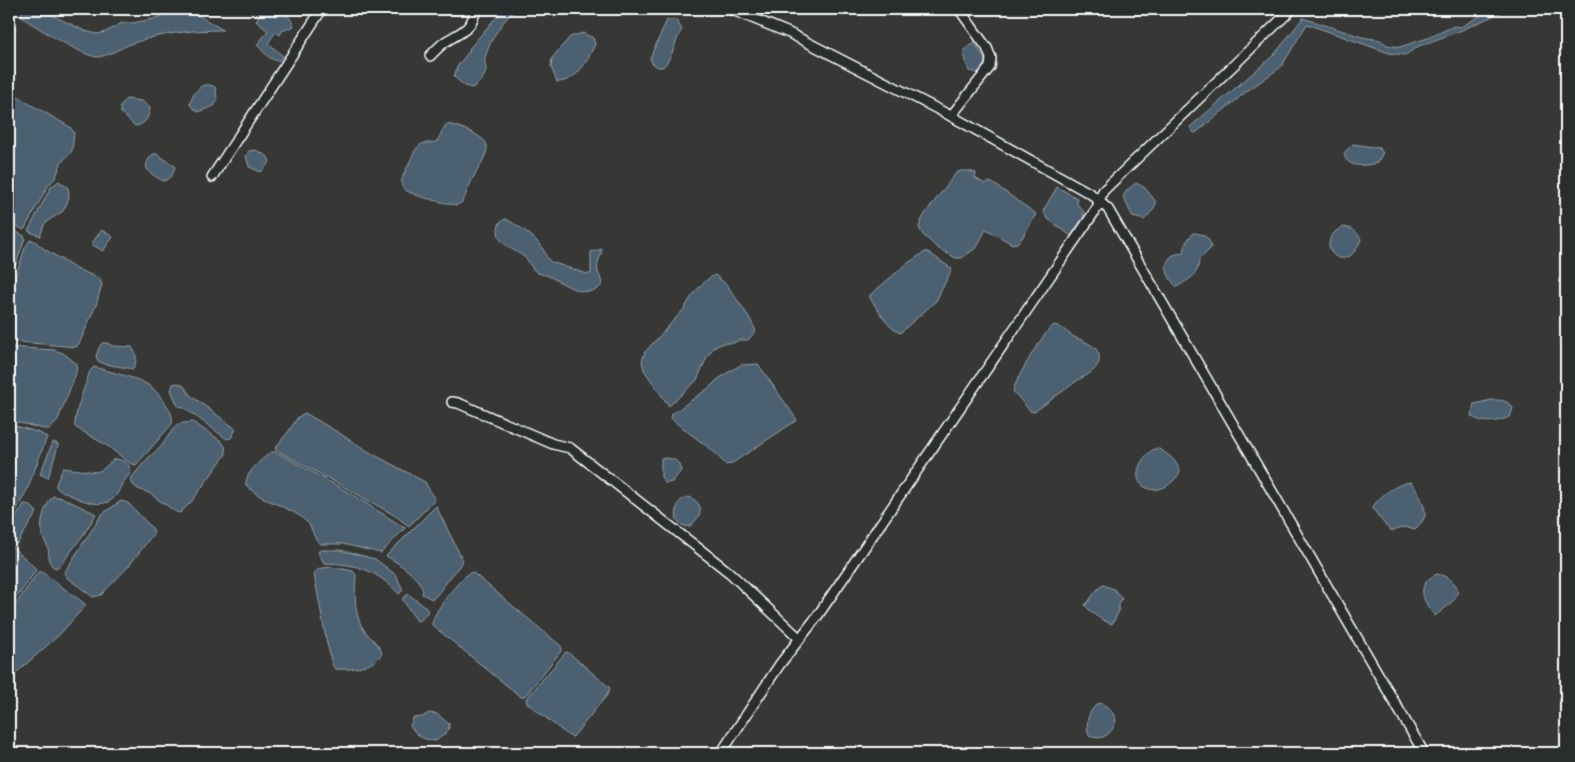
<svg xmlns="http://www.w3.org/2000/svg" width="1575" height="762" font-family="Mali,sans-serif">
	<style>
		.water { fill: #4b606f; stroke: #93a0a9 }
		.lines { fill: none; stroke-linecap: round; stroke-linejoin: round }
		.minor-casing { stroke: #fff; stroke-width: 12 }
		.minor { stroke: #2a2d2e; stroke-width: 9 }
	</style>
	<rect width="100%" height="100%" fill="#373835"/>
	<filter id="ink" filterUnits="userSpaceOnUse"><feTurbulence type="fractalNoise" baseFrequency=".02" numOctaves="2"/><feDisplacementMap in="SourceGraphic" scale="10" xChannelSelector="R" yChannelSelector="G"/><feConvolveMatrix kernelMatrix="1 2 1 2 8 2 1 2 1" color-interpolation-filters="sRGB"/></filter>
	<g filter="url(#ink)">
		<g class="water">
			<path d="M23 9H39L85 31 97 34 106 32 122 23H133L153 19 163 15 187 13 196 14 223 30C193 30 162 33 133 43 124 46 107 57 97 57 83 56 34 26 20 16Z"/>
			<path d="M262 9C279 9 286 8 294 26L282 31 280 35 276 32 268 43 283 56 280 60C269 62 264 51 257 45L268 31 256 21Z"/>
			<path d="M503 9H519C505 14 487 45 485 59 484 62 486 67 486 70 485 78 478 84 472 88L465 86 454 77 457 67 470 50 469 49Z"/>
			<polygon points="1491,9 1508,9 1462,30 1419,46 1405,55 1389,53 1307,24 1281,67 1247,91 1197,132 1194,133 1190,127 1274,55 1303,18 1362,37 1380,40 1387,45 1400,47 1428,38 1454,26 1461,27"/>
			<path d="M667 20H676L682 29C675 41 673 57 663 67H658L652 63 650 58Z"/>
			<path d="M583 33 593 38 595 44C588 60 577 82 557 82L551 67 552 58 570 37Z"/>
			<polygon points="974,41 986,62 978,73 969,71 963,52 970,45 973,45"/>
			<path d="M204 85H211L216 88 217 101 214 106 198 112 190 105C191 97 197 88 204 85Z"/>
			<polygon points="9,92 70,127 74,133 72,151 61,163 56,177 48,186 24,230 9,222"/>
			<path d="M126 99 142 101 150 108C148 117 147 124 135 126L121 113 120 107Z"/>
			<path d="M447 124C456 125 485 136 487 145 489 155 474 174 470 184 467 189 466 197 462 202 460 204 459 204 456 205 446 203 404 195 402 186 400 179 406 170 409 164 412 157 415 147 422 144 427 142 432 144 437 141L445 126Z"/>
			<path d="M1353 144 1379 148 1383 153 1377 163C1365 166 1346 169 1344 153Z"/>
			<polygon points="256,150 268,157 270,162 261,172 249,167 246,156 249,151"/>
			<path d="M153 154H157L175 166C173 175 172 178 163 181 150 173 139 169 153 154Z"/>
			<polygon points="961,171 968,171 976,173 975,178 985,184 990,182 994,184 1036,214 1022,238 1017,243 1012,244 986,229 977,247 962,258 956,258 939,249 923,235 919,228 921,221 925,214 956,173"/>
			<polygon points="59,181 68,188 69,197 67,203 63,211 45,223 40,236 28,231 51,187"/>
			<polygon points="1136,183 1145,188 1156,202 1154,209 1144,220 1133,217 1123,197 1127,190"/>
			<polygon points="1057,187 1077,198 1077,204 1084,212 1083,218 1071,236 1047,218 1043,211"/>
			<path d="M506 219C517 225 536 237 542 248 546 253 545 257 551 262L587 274H591V252L602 249C601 256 596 264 598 272 600 277 601 279 602 285 586 302 563 282 546 275 543 274 537 274 535 271 530 267 529 260 523 256 510 247 492 242 500 222Z"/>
			<path d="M1343 227C1352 228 1356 231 1361 239 1346 282 1309 242 1343 227Z"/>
			<polygon points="9,228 24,236 25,238 9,284"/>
			<polygon points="102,230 113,237 103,251 91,244"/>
			<path d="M1193 233C1203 233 1211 238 1211 248L1199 260C1198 277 1190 278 1177 287 1169 280 1161 264 1172 256 1176 253 1180 254 1184 253L1186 242Z"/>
			<polygon points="30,240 35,241 44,249 61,259 74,268 99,278 102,284 96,305 79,344 76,347 9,341 9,296 25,248"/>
			<path d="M925 252H928L952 269 936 301 900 333C887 328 878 309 870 298V295L908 263Z"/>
			<path d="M715 275 727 285 749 317 756 331 748 340H739L734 343H724L714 347 707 357 697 380 669 406 644 370 642 361 645 352 685 308C690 297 703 280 715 275Z"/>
			<path d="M1054 325C1062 326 1067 333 1074 337 1081 340 1090 343 1095 348 1107 361 1092 374 1081 378L1034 412 1030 411 1013 391C1016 379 1043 332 1054 325Z"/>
			<path d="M102 343H107L112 346 132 347C138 356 137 360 133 369L105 364 98 361 96 357 99 348Z"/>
			<polygon points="9,347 54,350 63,353 77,364 76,373 57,422 49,429 43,429 9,420"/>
			<polygon points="758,364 797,420 731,464 726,465 713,451 675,422 671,418 672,414 710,387 717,380 730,371 741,365"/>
			<path d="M94 367C100 368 106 371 112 372 139 380 152 381 167 406 171 412 173 416 172 424L136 465 131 464 106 445 75 427C73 417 86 383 90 371Z"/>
			<polygon points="178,383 184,386 190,395 236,429 231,438 227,439 183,407 178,406 171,390 173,384"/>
			<path d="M1492 400C1502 400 1507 400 1513 408L1510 417C1496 422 1484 425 1471 416L1474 404Z"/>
			<polygon points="305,413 339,433 371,453 425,482 435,500 409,526 394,515 346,488 276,450 275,448 289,431 298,417"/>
			<polygon points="193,422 221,441 225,446 226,454 192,501 180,513 176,512 149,493 138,489 133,485 131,481 132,477 148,458 161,447 175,426 178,424"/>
			<polygon points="9,424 37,432 47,437 27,490 14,515 9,520"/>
			<polygon points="53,442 58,444 58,446 48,478 40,474"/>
			<path d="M1157 448C1168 454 1176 459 1180 472 1163 502 1125 490 1142 461 1146 456 1150 450 1157 448Z"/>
			<path d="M271 452H276L348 492 405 528 381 553 343 544H321C312 539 314 529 307 522 290 505 262 503 246 485 245 472 262 460 271 452Z"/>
			<path d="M661 458C671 458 680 459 681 471L672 482 665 483 661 477Z"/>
			<path d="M114 459C123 459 130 463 131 472 128 476 125 480 122 484 119 489 118 494 114 498 99 512 74 496 59 490L56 487V484L63 468 96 472 102 470Z"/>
			<path d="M1410 482C1416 486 1427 508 1425 516 1423 522 1418 526 1414 530L1406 527 1392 531 1386 526 1373 509 1374 505C1381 495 1397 484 1410 482Z"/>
			<path d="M53 496 63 498 96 514 84 534 60 566 55 568C46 562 50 557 48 548 46 542 42 538 42 533 40 520 45 505 53 496Z"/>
			<path d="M689 497C707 505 701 517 689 527L682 525 677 520C675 509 677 499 689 497Z"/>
			<polygon points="121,501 128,503 153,529 154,533 128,567 101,595 93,597 66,577 64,573 102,514"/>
			<polygon points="24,504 30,505 37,512 17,544 9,539 9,525 15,519"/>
			<path d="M436 506 463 561 436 596 432 599 422 594 423 590C417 575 400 564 386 556Z"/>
			<path d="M9 544C15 550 34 565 36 570L9 609Z"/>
			<path d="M321 550H340L375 559 396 575 403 590 399 594C375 569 357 564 324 563L318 552Z"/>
			<path d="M332 567 353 571 356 575C355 593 353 615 365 631 370 638 379 644 382 653 374 668 350 670 335 669 330 663 330 652 327 644L314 574C318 567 324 568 332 567Z"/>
			<polygon points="38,572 42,572 85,604 85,606 59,635 17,672 9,677 9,614"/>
			<path d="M472 572 561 646 562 650 525 696 521 697 432 625C431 614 462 575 472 572Z"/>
			<path d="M1437 574C1443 575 1450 578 1454 583 1466 596 1444 608 1435 616 1422 601 1415 584 1437 574Z"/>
			<path d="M1103 585 1114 589 1122 599 1119 604V611L1112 624C1101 620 1093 615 1085 605 1093 598 1093 591 1103 585Z"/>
			<polygon points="408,594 424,606 428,611 421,620 417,621 402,599"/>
			<polygon points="566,652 569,653 610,688 607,695 573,737 569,736 527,703 526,699"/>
			<path d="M1098 703C1107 704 1113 712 1116 720 1112 735 1102 741 1089 736 1085 722 1088 712 1098 703Z"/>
			<path d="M429 713 437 714 449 724C450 733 442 735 436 741 421 739 419 737 410 726L413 718 422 717Z"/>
		</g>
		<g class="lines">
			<g class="minor-casing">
				<g id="minor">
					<polyline points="730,9 789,33 951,116 1091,194 1108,209 1424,753"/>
					<path d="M430 56C436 50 441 44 448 40 465 30 471 29 476 9"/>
					<polyline points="951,116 990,67 991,58 987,48 959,9"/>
					<polyline points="212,177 322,9"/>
					<polyline points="452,402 458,403 553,444 570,448 730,573 799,638"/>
					<polyline points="721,753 780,664 816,618 1097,208 1103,191 1292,9"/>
				</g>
			</g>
			<use href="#minor" class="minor"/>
		</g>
	</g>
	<rect width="1575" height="762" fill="none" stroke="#2a2d2e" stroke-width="30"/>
	<rect x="15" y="15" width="1545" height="732" fill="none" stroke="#fff" stroke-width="2" filter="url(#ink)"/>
</svg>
